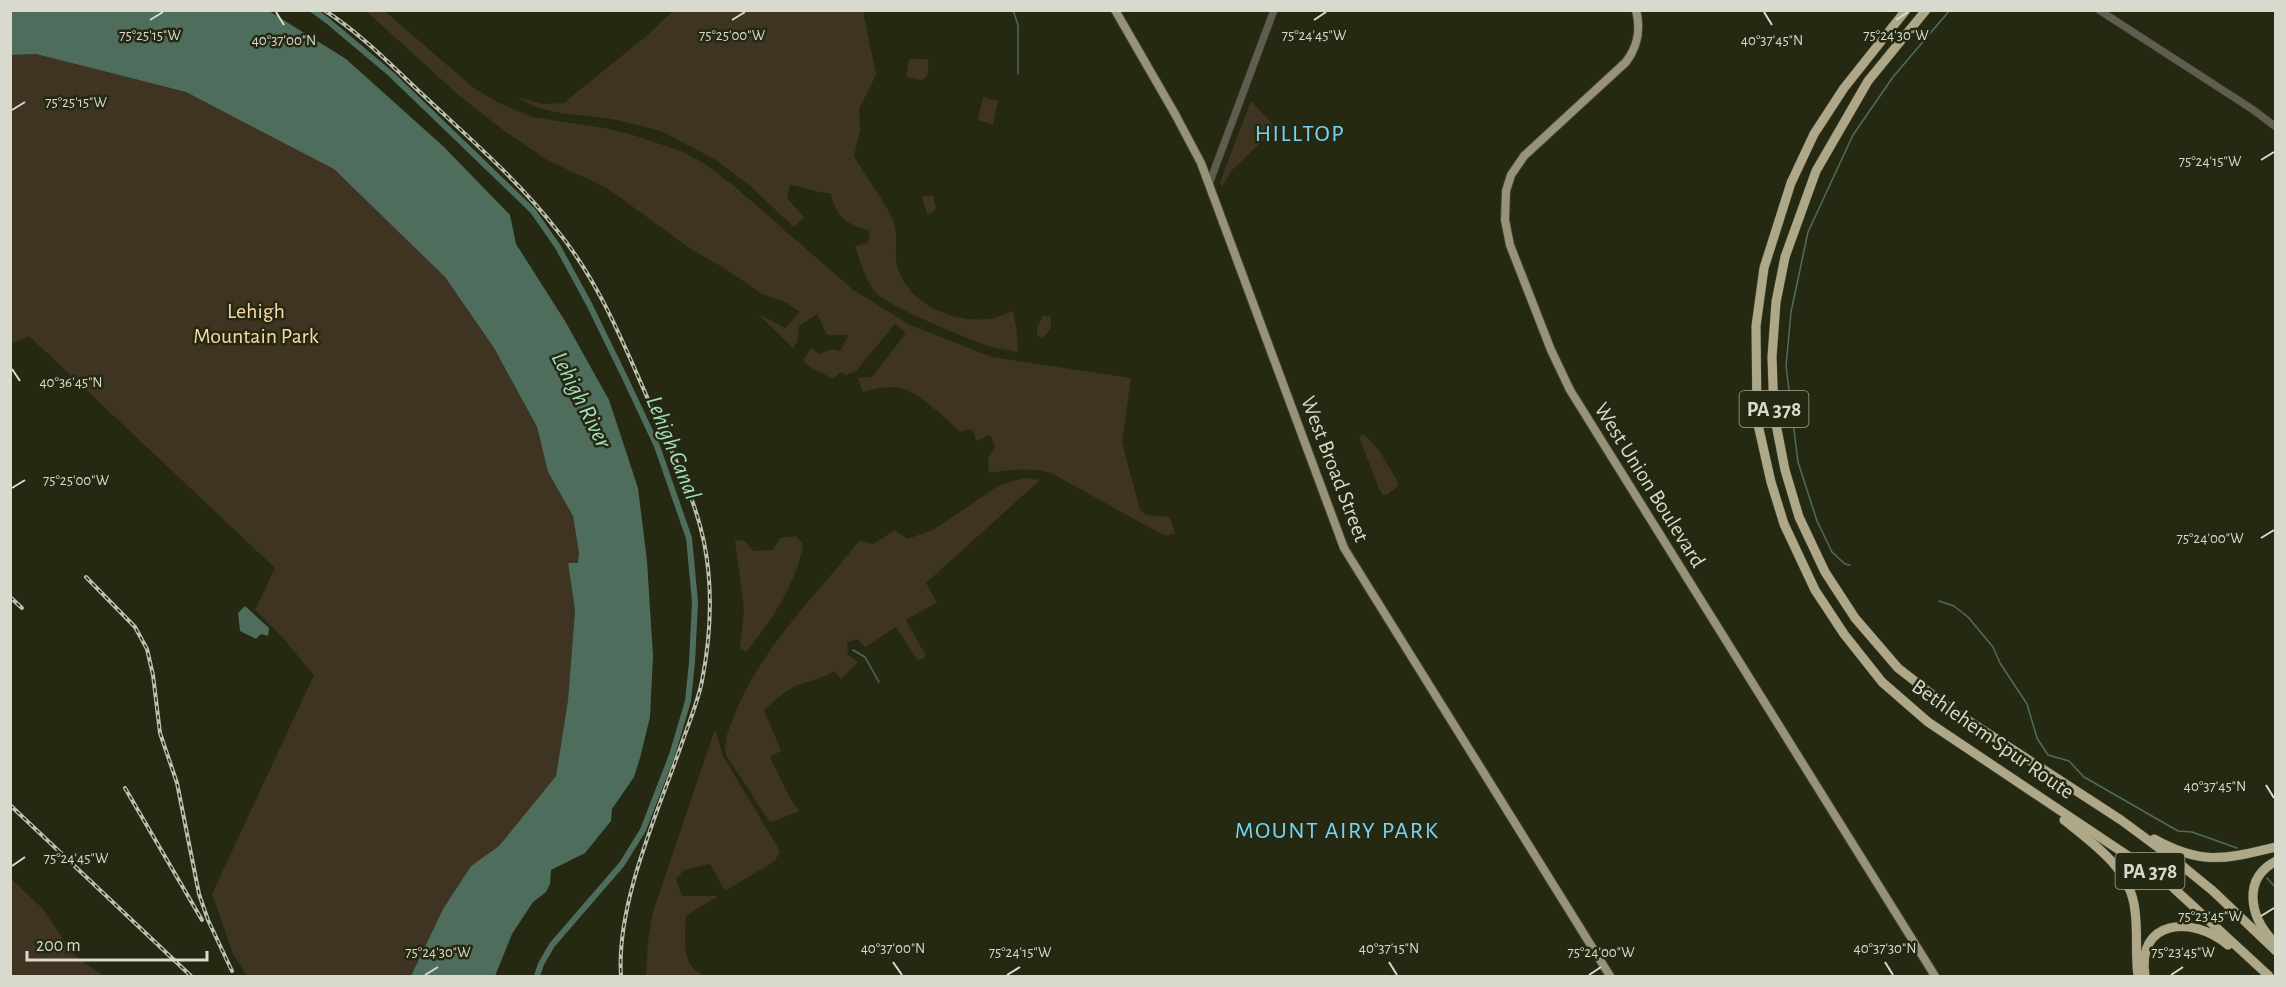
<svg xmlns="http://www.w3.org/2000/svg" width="2286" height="987" font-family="'Alegreya Sans',sans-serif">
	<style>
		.green { fill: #3f3322 }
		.water { fill: #4e6d5d }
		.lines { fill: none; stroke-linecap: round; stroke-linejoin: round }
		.stream { stroke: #4e6d5d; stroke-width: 1.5 }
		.canal { stroke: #4e6d5d; stroke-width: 6 }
		.tertiary-casing { stroke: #414530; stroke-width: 8 }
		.primary-casing { stroke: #414530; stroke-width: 10 }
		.motorway-casing { stroke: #414530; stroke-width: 10 }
		.tertiary { stroke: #605d50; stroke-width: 7 }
		.primary { stroke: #989378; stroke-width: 8 }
		.motorway { stroke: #afa888; stroke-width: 9 }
		.rail-casing { stroke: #bdc0b1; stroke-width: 4 }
		.rail { stroke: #252912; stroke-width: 1.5; stroke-dasharray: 4.5; stroke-linecap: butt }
		.ticks { fill: none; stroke: #d7dacc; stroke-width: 2 }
		.labels { text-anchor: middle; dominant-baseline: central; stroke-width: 5; stroke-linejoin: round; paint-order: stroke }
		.shield { fill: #252912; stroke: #a2a594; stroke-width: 1.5 }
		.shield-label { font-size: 21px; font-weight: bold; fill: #d7dacc }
		.park-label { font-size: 22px; fill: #fbd8a6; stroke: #252912 }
		.street-label { font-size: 22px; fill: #d7dacc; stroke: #252912 }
		.neighbourhood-label { font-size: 24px; letter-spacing: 1.5px; fill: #78d4f6; stroke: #252912 }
		.water-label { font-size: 24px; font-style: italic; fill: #a3dfbf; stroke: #252912 }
		.ticks-label { font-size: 15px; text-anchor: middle; fill: #d7dacc; stroke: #252912; stroke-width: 5; stroke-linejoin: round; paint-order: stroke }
	</style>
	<rect width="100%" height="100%" fill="#252912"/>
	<g class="green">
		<path d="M674 10 863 11 876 75 859 109 860 130 854 156C865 177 887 203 894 223 899 238 893 255 898 269 911 307 957 325 995 318 1001 316 1007 313 1013 311L1017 332 1018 352C1009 350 1000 349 991 347 971 340 886 306 875 292 865 279 860 261 855 246L868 243 870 231C842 221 840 221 830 193 815 193 805 186 790 185L787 198 804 217 794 227 749 185 714 159 661 131 612 119 560 113 536 107 516 97 543 104 564 103 651 32Z"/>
		<path d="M366 11H385L471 86 497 102 532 117 604 128 630 134 681 151 705 164 734 186 852 289 910 325 992 357 1131 378 1122 442 1140 510 1146 515 1170 517 1175 533 1166 536 1154 530 1051 473C1030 468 1010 469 989 473L988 459 995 447 990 435 976 441 974 431 968 429 961 432C947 420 917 391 900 388 888 385 874 389 863 392L858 378 872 377 906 333 895 324 856 371 846 375 840 372 833 379C821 372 812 370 803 360L811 348 819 354 832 349 840 351 849 335H827L817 314 799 326 798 341 793 348 758 314 785 328 800 312 787 303 762 294 724 268 691 249 607 188 547 160 506 132 462 98Z"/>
		<polygon points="36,54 186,92 334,168 445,277 494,348 537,428 548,472 573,516 579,553 579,563 568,564 575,610 568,700 556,776 499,846 471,866 443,909 411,976 247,976 233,954 212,894 314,675 282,637 255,610 275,568 29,336 11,344 10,55"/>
		<polygon points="909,59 926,59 929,62 927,76 922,80 906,77"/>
		<polygon points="983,97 998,101 993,125 978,120"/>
		<polygon points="1251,101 1276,128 1231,171 1222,187 1220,182"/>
		<polygon points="933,195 936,208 934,212 927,214 922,197"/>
		<polygon points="1043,315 1051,317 1051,329 1042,338 1037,335 1037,328"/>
		<polygon points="1364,434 1380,452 1398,482 1398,486 1388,494 1383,495 1380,491 1359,437"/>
		<path d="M1024 478 1040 480 926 583 937 602 906 620 926 656 918 661 896 627 865 647 857 639 847 642 848 655 858 662 841 679 834 671C821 680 804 681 790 689 781 695 772 703 764 710L781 751 770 757 789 796 799 811 772 822 769 821 726 755C723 740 729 730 734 716 761 647 815 597 859 541L873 544 895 530 907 539 933 530 998 486Z"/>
		<path d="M796 536 803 544C797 583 771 622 746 652L740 649 744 609 735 540 745 541 754 551 773 550 780 538Z"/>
		<path d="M715 729 723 756 780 851 775 861 725 891 710 864 684 870 676 879 682 896H718L686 916C685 938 680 968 706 976H646L648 941 653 912Z"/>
		<polygon points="10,878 42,908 74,955 103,976 11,976"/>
	</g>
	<g class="water">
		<polygon points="10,11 269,11 346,59 444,147 510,215 516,244 565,321 609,400 638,488 647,561 653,656 650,717 640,758 634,777 612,809 611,821 602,832 585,853 551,870 550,884 546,892 533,902 512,934 495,976 411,976 443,909 471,866 499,846 556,776 568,700 575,610 568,563 578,563 579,553 573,516 548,472 537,427 494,348 445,277 334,169 186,92 36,54 11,55"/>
		<polygon points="245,606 269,628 268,636 261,634 256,639 240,631 238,613"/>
	</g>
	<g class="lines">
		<g class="stream">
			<polyline points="1013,10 1018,25 1018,74"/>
			<polyline points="1850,565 1845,564 1832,552 1817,521 1798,462 1786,366 1791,312 1808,232 1853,135 1893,77 1950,10"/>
			<polyline points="1939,601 1954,606 1968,617 1993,647 2000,663 2027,704 2037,738 2048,755 2069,761 2084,777 2178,831 2192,832 2237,848"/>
			<polyline points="853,650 865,657 879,682"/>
			<polyline points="2267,878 2276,888"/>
		</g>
		<polyline class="canal" points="313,10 328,21 391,74 533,211 558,247 589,304 626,380 657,446 689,538 695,602 692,662 688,701 672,755 643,830 622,864 552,945 541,964 537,976"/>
		<g class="tertiary-casing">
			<g id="tertiary">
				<polyline points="2099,10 2252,109 2276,127"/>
				<polyline points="1209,184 1274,10"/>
			</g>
		</g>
		<g class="primary-casing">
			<g id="primary">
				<polyline points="1115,10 1175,114 1201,163 1344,548 1610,976"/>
				<path d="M1636 10C1641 30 1638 46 1626 62L1524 156 1511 175 1506 191 1505 220 1510 245 1551 350 1570 390 1935 976"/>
			</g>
		</g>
		<g class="motorway-casing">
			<g id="motorway">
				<polyline points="1906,10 1844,88 1814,134 1791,183 1764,268 1756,326 1757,420 1771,482 1784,524 1815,590 1844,634 1882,682 1928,722 2167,882 2269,976"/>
				<polyline points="1926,10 1868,81 1816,171 1785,257 1776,302 1772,357 1774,414 1785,470 1799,517 1825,572 1855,618 1898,668 1952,710 2121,820 2175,860 2213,891 2276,951"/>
				<path d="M2064 820C2094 844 2131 869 2135 911 2138 932 2135 954 2138 976"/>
				<path d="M2154 839C2203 866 2224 859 2276 847"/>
				<path d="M2272 940C2250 916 2242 879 2276 861"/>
				<path d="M2145 976C2136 919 2193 915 2228 945"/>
			</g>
		</g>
		<use href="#tertiary" class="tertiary"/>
		<use href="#primary" class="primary"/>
		<use href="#motorway" class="motorway"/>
		<g class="rail-casing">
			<g id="rail">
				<path d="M324 10C360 33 391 65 422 94 468 137 517 179 556 229 599 281 624 345 651 406 671 450 694 494 704 542 713 587 711 635 702 681 698 701 690 720 683 740 659 810 616 902 621 976"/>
				<polyline points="86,577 135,627 147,649 153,675 160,733 177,783 199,894 208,920 232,971"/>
				<polyline points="10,597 22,608"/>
				<polyline points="125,788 202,920"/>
				<polyline points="10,805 191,976"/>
			</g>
		</g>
		<use href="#rail" class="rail"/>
	</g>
	<path class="ticks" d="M276 12 284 25M1764 12 1772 25M150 20 163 12M732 20 745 12M1314 20 1326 12M1896 20 1908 12M12 110 25 102M2261 160 2274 152M12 369 20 381M12 488 25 480M2261 538 2274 530M2266 785 2274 798M12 866 25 857M2261 916 2274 908M893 962 902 975M1389 962 1397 975M1885 962 1893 975M425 975 438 967M1007 975 1020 967M1589 975 1601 967M2171 975 2183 967"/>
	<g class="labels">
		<g class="shield">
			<rect x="1739.5" y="391" width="69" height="36" rx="4.5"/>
			<rect x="2115.5" y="853" width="69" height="36" rx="4.5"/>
		</g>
		<g class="shield-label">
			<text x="1774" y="409">PA 378</text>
			<text x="2150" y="871">PA 378</text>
		</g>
		<g class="park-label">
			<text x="256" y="311">Lehigh<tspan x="256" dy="25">Mountain Park</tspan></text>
		</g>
		<g class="street-label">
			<text transform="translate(1335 469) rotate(69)">West Broad Street</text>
			<text transform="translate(1650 485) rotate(58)">West Union Boulevard</text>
			<text transform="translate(1993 739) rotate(35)">Bethlehem Spur Route</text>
		</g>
		<g class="neighbourhood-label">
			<text x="1300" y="134">HILLTOP</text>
			<text x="1337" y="831">MOUNT AIRY PARK</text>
		</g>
		<g class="water-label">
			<text transform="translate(581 400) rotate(63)">Lehigh River</text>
			<text transform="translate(673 448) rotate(68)">Lehigh Canal</text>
		</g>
	</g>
	<g class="ticks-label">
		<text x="150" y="40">75°25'15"W</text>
		<text x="732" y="40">75°25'00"W</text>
		<text x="1896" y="40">75°24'30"W</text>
		<text x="1314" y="40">75°24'45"W</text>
		<text x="284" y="45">40°37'00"N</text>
		<text x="1772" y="45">40°37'45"N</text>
		<text x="76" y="107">75°25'15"W</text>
		<text x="2210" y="166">75°24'15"W</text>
		<text x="71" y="387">40°36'45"N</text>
		<text x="76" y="485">75°25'00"W</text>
		<text x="2210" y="543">75°24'00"W</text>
		<text x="2215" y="791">40°37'45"N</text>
		<text x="76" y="863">75°24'45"W</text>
		<text x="2210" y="921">75°23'45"W</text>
		<text x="893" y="953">40°37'00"N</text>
		<text x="1389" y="953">40°37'15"N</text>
		<text x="1885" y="953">40°37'30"N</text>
		<text x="438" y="957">75°24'30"W</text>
		<text x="1020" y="957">75°24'15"W</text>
		<text x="1601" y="957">75°24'00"W</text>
		<text x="2183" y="957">75°23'45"W</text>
	</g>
	<rect width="2286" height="987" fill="none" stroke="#d7dacc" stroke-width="24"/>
	<path d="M27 951v9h180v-9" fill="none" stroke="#d7dacc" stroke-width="3"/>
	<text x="36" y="951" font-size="18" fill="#d7dacc" stroke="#252912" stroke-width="4.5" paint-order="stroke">200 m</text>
</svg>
